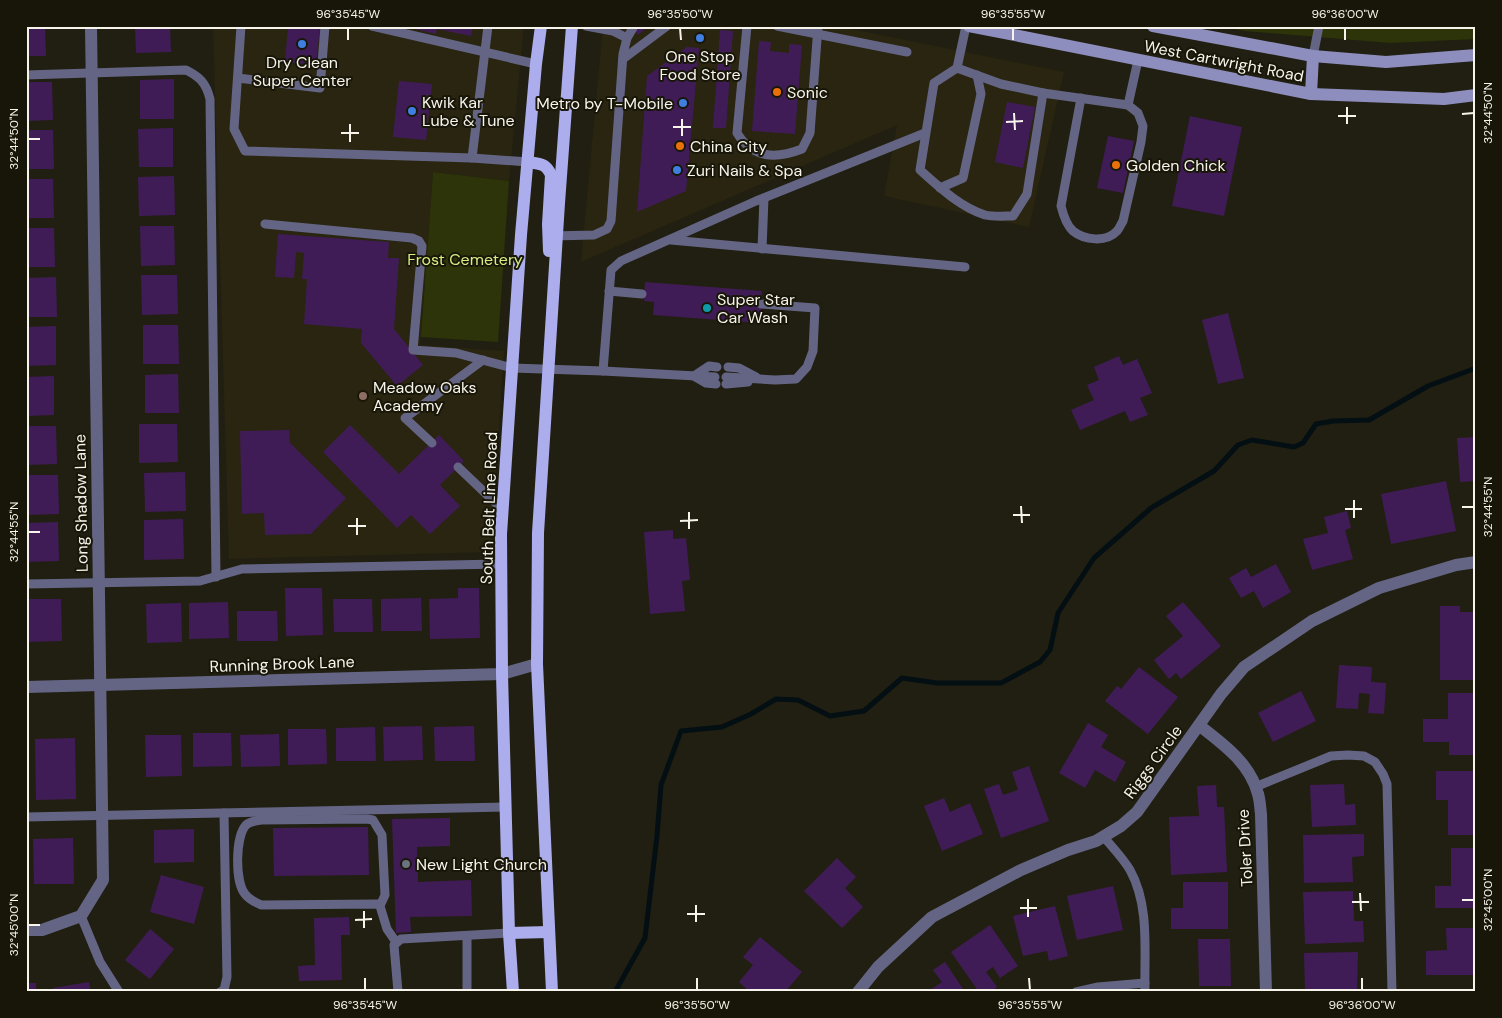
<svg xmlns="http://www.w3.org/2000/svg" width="1502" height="1018" font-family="'DM Sans',sans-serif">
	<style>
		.built { fill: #292510 }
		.green { fill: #2d3409 }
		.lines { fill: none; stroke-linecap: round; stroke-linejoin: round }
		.stream { stroke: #040f14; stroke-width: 5 }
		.building { fill: #401c57 }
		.lane { stroke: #646584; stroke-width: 9 }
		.street { stroke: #646584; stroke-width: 12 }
		.secondary { stroke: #8d8ebe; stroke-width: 12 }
		.primary { stroke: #acadec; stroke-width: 12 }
		.ticks { fill: none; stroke: #f6f4eb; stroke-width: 2 }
		.shop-dot { fill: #3f7fe0; stroke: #181608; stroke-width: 2 }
		.food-dot { fill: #e8710a; stroke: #181608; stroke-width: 2 }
		.culture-dot { fill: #0f9aa8; stroke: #181608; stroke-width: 2 }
		.education-dot { fill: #8d6e63; stroke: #181608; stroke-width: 2 }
		.worship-dot { fill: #6b7280; stroke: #181608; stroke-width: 2 }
		.labels { text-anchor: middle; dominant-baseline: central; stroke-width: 4; stroke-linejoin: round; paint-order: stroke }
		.poi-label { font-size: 16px; fill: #f6f4eb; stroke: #181608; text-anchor: start }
		.street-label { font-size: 16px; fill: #f6f4eb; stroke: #181608 }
		.park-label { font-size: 16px; fill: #d7ed81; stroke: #181608 }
		.neatline { fill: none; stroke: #f6f4eb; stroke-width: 2 }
		.ticks-label { font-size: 12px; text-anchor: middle; fill: #f6f4eb }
	</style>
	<rect width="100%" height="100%" fill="#211f11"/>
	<g class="built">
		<polygon points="213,26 524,26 509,181 433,172 420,345 504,351 491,552 229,559"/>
		<polygon points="603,26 836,26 1064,72 1029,227 884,196 897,125 581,262"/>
	</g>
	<g class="green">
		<polygon points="1219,26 1476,26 1476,39 1390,43 1245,31"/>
		<polygon points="433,172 509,181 498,342 421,337"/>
	</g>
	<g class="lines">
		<polyline class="stream" points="615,992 645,938 657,836 661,785 681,731 722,727 751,714 776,699 798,700 830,716 864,711 902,678 937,683 1001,683 1040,662 1050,650 1058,613 1094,558 1151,508 1214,471 1238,445 1252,440 1294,447 1303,443 1316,424 1333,421 1369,420 1428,386 1476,368"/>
	</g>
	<g class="building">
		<polygon points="26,26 45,26 46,56 26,56"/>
		<polygon points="135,26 170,26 171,52 136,53"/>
		<polygon points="288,26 320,26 316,65 285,62"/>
		<polygon points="415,26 473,26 471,36 437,29 436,34 415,29"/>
		<polygon points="632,26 649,26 638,35"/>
		<polygon points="720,30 733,31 726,128 713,128"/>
		<polygon points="759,41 771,42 770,51 789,53 789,44 802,45 795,134 752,131"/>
		<polygon points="687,47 699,48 686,191 637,212 647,76"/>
		<polygon points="174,79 174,119 140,119 140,80"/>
		<polygon points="399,81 432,84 426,140 393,137"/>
		<polygon points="26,82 52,82 53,120 26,121"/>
		<polygon points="1007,102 1035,107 1023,168 995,162"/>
		<polygon points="1190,116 1242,127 1224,216 1172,206"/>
		<polygon points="173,128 173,167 139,167 138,129"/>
		<polygon points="26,130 53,130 54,169 26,169"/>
		<polygon points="1108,136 1134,141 1123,193 1097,188"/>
		<polygon points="174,176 175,215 139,216 138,177"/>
		<polygon points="26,179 53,179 54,218 26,218"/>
		<polygon points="140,226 174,226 175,265 141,266"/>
		<polygon points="26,228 54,228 55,267 26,267"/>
		<polygon points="278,234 389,242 388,258 399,258 394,329 423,365 397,386 361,343 362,329 304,324 307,279 302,279 304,253 296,252 294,278 275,277"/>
		<polygon points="141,275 177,275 178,314 142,315"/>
		<polygon points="56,277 57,317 26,317 26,278"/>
		<polygon points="645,282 762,291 760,323 653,315 654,302 644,301"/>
		<polygon points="1228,313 1244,378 1218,384 1202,320"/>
		<polygon points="143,325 178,325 179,364 143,364"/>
		<polygon points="56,326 56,365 26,366 26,327"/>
		<polygon points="1119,356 1123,365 1137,359 1152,393 1140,398 1148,415 1130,422 1125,411 1080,430 1071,410 1094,400 1087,385 1099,380 1094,367"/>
		<polygon points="178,374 179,413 145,413 145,375"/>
		<polygon points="54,376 54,415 26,416 26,377"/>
		<polygon points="139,424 177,424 178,462 139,463"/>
		<polygon points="350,425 399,474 439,435 464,461 440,485 460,506 430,534 411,515 397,528 323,452"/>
		<polygon points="26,426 56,426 57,464 26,465"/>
		<polygon points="289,430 290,443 346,498 311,534 265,535 264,513 242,514 240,431"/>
		<polygon points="1476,437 1476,481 1460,482 1457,438"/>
		<polygon points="185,472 186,511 145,512 144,473"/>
		<polygon points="26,475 58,475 59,514 26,515"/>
		<polygon points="1446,481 1456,531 1391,544 1381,494"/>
		<polygon points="1347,511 1351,528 1345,530 1353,559 1312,570 1303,539 1328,533 1324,517"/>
		<polygon points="183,519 184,559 144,560 144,520"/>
		<polygon points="58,522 59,561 26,562 26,523"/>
		<polygon points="673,530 673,539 686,538 690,580 682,581 685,611 650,614 644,532"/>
		<polygon points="1276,564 1291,592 1263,608 1254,591 1241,598 1229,578 1246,568 1251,577"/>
		<polygon points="285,588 322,588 323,635 286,636"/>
		<polygon points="458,588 479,588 480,638 430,639 429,599 458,598"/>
		<polygon points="421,598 422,631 381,631 381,599"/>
		<polygon points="26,599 61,599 62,641 26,642"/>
		<polygon points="333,599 372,599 373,632 334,632"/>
		<polygon points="228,602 229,638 189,639 189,603"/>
		<polygon points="1183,602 1221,646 1181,679 1176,673 1169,679 1154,660 1183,636 1166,616"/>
		<polygon points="181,603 182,642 147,643 146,604"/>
		<polygon points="1440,606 1460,606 1460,612 1476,612 1476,680 1440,680"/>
		<polygon points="237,611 277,611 278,641 237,641"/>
		<polygon points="1339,665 1372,667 1371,682 1386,683 1384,714 1368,713 1370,694 1359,693 1358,709 1336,708"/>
		<polygon points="1139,667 1178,697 1148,734 1105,701 1117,686 1121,689"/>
		<polygon points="1301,691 1316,721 1273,742 1258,713"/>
		<polygon points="1448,693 1476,693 1476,755 1449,755 1449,742 1423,742 1423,719 1448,719"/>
		<polygon points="1088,723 1108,735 1101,747 1126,762 1115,782 1095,770 1085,788 1059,773"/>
		<polygon points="422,726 423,760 384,761 383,727"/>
		<polygon points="474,726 475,761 435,761 434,727"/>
		<polygon points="375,727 376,761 336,761 336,728"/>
		<polygon points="288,729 326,729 327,764 288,765"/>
		<polygon points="193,733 231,733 232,766 193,767"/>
		<polygon points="279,734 280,766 241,767 240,735"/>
		<polygon points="145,735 181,735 182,776 146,777"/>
		<polygon points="75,738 76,799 36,800 35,739"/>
		<polygon points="1029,766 1049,821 1001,838 984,789 999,784 1003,795 1018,790 1012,772"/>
		<polygon points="1436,771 1476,771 1476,835 1448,835 1448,800 1436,800"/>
		<polygon points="1344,784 1345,805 1355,804 1356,825 1312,827 1310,785"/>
		<polygon points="1216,785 1217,807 1224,807 1227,872 1171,875 1169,817 1199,816 1197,786"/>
		<polygon points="944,798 950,812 970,803 983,834 942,851 924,806"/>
		<polygon points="450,818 450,846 417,847 418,882 471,880 472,916 410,917 411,932 396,933 392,819"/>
		<polygon points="368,827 369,875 274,876 273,828"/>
		<polygon points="194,829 194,862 154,863 154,830"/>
		<polygon points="1364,834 1364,856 1352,857 1353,882 1304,883 1303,835"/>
		<polygon points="73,838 74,884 34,884 33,839"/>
		<polygon points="1451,848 1476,848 1476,908 1435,908 1435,886 1451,886"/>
		<polygon points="837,858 856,877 845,888 863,907 842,928 804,891"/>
		<polygon points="161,875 204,887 194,924 150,912"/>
		<polygon points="1183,882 1228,882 1228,929 1171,929 1171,908 1183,908"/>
		<polygon points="1113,886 1123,930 1077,940 1067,896"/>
		<polygon points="1353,891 1354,921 1363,921 1364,942 1305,944 1303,892"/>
		<polygon points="1055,906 1068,956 1049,961 1047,951 1023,956 1013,916"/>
		<polygon points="349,917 350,935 341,935 342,980 299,981 298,966 315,965 314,918"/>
		<polygon points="990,925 1018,966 1000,978 993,967 986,972 997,987 991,992 979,992 951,952"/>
		<polygon points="1446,928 1476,928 1476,975 1426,975 1426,951 1447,950"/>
		<polygon points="150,929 174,949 150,979 125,960"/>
		<polygon points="760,937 802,972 785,992 750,992 739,982 753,965 743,957"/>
		<polygon points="1198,939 1230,939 1231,986 1199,986"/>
		<polygon points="1358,952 1357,992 1305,992 1304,953"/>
		<polygon points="945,962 965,992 927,992 942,982 933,970"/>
		<polygon points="89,982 91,992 53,992 53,988"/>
		<rect x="26" y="983" width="10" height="9"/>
	</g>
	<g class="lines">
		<g class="lane">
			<polyline points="241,26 234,129 245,151 472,158 528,162"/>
			<polyline points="372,26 536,64"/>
			<polyline points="586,26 613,31 627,38"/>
			<path d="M747 26 737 133C753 159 776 159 802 149L810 133 818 26"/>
			<polyline points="777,26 907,52"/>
			<polyline points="1313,56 1319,26"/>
			<polyline points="623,59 667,26"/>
			<path d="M957 68 1001 84 1043 93 1027 194 1013 216C1005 216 993 217 985 215 960 207 939 187 920 170L934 83 957 68 966 26"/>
			<path d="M26 75 186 70C200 77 206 83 210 99L216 577"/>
			<polyline points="238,78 320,88 325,26"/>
			<polyline points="1043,93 1128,105"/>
			<path d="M1081 98 1061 206C1063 214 1066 225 1073 231 1084 240 1106 243 1117 231 1119 229 1121 224 1123 221L1141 142 1143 126 1138 113 1128 105 1138 60"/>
			<polyline points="472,158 488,26"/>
			<polyline points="940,188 963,178 981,94 977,75"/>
			<polyline points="265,224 412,238 419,241 422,246 413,350 456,353 512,368 603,371 611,270 621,261 756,201 925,133"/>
			<polyline points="551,236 594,235 607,229 611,221 623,54 627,38 633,28"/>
			<polyline points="671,240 965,267"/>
			<polyline points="762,249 764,198"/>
			<polyline points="609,291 642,294"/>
			<polyline points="728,367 739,368 756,377"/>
			<polyline points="603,371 715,377"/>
			<polyline points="726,377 775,380 796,379 807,367 813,351 815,308 761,304"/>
			<polyline points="716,384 706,383 694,376 709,366 717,367"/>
			<polyline points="726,384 748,382"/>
			<polyline points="432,443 405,418 483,360"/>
			<polyline points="458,467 503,510"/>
			<polyline points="26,584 200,581 242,569 501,564"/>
			<polyline points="1255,787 1331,756 1348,755 1364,756 1375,762 1383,774 1387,784 1392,992"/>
			<polyline points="26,817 506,807"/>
			<path d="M1103 836C1112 847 1123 858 1130 870 1150 906 1144 951 1145 992"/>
			<path d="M380 906 385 895 382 835 373 820 367 819 261 820C256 821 250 821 246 825 235 837 235 882 245 894 249 900 255 902 261 905L378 904 380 906 387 929 396 942"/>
			<polyline points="81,916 100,962 119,992"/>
			<polyline points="220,992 224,990 227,977 224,813"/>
			<polyline points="398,992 394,945 401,939 509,933"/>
			<polyline points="467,992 467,936"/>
			<polyline points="1076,992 1098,987 1145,983"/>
		</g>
		<g class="street">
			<polyline points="26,687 502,674 537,664"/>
			<path d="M1200 726C1223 744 1250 763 1258 794 1260 800 1260 807 1261 814L1266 992"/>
			<polyline points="26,930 42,930 81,916 103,880 91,26"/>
			<polyline points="858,992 878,967 932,917 1021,870 1068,850 1096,841 1121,826 1137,812 1221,694 1244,667 1312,621 1379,588 1456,565 1476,562"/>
		</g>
		<g class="secondary">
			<polyline points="969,26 1311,94 1444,99 1476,95"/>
			<polyline points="1153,26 1313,56 1386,62 1476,55"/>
			<polyline points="1311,94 1313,56"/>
		</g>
		<g class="primary">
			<path d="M528 162C540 164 546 163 551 175L548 224 549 251"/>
			<polyline points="509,933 549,932"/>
			<polyline points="513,992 509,933 502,674 501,534 521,235 536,64 541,26"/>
			<polyline points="552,992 537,664 538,533 559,203 572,26"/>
		</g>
	</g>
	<path class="ticks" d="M348 28V40M680 28 681 40M1013 28V40M1345 28V40M1347 107V124M1014 113 1015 130M1462 114 1474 113M1338 116H1356M682 119V136M1006 122 1023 121M350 124V142M673 127H691M341 133H359M28 139H40M1354 500V518M1021 506 1022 523M1462 507H1474M1345 509H1362M689 512V529M1013 515H1030M357 518V535M680 521 698 520M348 526H366M28 532H40M1360 893 1361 911M1028 899V917M1462 900H1474M1352 902H1369M696 905V922M1020 908H1037M364 911V928M687 914H705M355 920 372 919M28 925H40M365 978V990M697 978V990M1029 978 1030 990M1362 978V990"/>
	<g class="shop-dot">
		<circle cx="700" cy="38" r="5"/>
		<circle cx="302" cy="44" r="5"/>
		<circle cx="683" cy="103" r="5"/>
		<circle cx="412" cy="111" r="5"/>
		<circle cx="677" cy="170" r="5"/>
	</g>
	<g class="food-dot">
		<circle cx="777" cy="92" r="5"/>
		<circle cx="680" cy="146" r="5"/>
		<circle cx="1116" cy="165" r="5"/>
	</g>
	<circle class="culture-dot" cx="707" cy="308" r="5"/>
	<circle class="education-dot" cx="363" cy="396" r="5"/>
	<circle class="worship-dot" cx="406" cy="864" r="5"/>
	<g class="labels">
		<g class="poi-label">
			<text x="700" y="56" text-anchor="middle">One Stop<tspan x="700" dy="18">Food Store</tspan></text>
			<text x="302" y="62" text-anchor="middle">Dry Clean<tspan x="302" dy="18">Super Center</tspan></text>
			<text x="787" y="92">Sonic</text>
			<text x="422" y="102">Kwik Kar<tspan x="422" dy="18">Lube &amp; Tune</tspan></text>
			<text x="673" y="103" text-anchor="end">Metro by T-Mobile</text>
			<text x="690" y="146">China City</text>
			<text x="1126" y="165">Golden Chick</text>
			<text x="687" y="170">Zuri Nails &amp; Spa</text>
			<text x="717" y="299">Super Star<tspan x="717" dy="18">Car Wash</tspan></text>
			<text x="373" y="387">Meadow Oaks<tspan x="373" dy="18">Academy</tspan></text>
			<text x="416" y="864">New Light Church</text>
		</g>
		<g class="street-label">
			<text transform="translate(1224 61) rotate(11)">West Cartwright Road</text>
			<text transform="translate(81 503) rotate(-91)">Long Shadow Lane</text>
			<text transform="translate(489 508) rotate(-88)">South Belt Line Road</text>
			<text transform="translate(282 664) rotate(-2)">Running Brook Lane</text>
			<text transform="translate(1153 762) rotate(-54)">Riggs Circle</text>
			<text transform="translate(1245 848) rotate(-93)">Toler Drive</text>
		</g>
		<g class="park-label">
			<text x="465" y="259">Frost Cemetery</text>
		</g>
	</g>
	<rect width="1502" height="1018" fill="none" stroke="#181608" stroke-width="55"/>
	<rect x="28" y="28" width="1446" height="962" class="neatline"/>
	<g class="ticks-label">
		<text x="348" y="18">96°35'45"W</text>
		<text x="680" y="18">96°35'50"W</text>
		<text x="1013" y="18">96°35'55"W</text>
		<text x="1345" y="18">96°36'00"W</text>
		<text transform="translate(1488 113) rotate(-90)" y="4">32°44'50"N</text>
		<text transform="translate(14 139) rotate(-90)" y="4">32°44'50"N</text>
		<text transform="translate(1488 507) rotate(-90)" y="4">32°44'55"N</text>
		<text transform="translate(14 532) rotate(-90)" y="4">32°44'55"N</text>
		<text transform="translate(1488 900) rotate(-90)" y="4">32°45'00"N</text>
		<text transform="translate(14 925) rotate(-90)" y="4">32°45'00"N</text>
		<text x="365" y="1009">96°35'45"W</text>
		<text x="697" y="1009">96°35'50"W</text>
		<text x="1030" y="1009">96°35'55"W</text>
		<text x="1362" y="1009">96°36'00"W</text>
	</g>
</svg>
